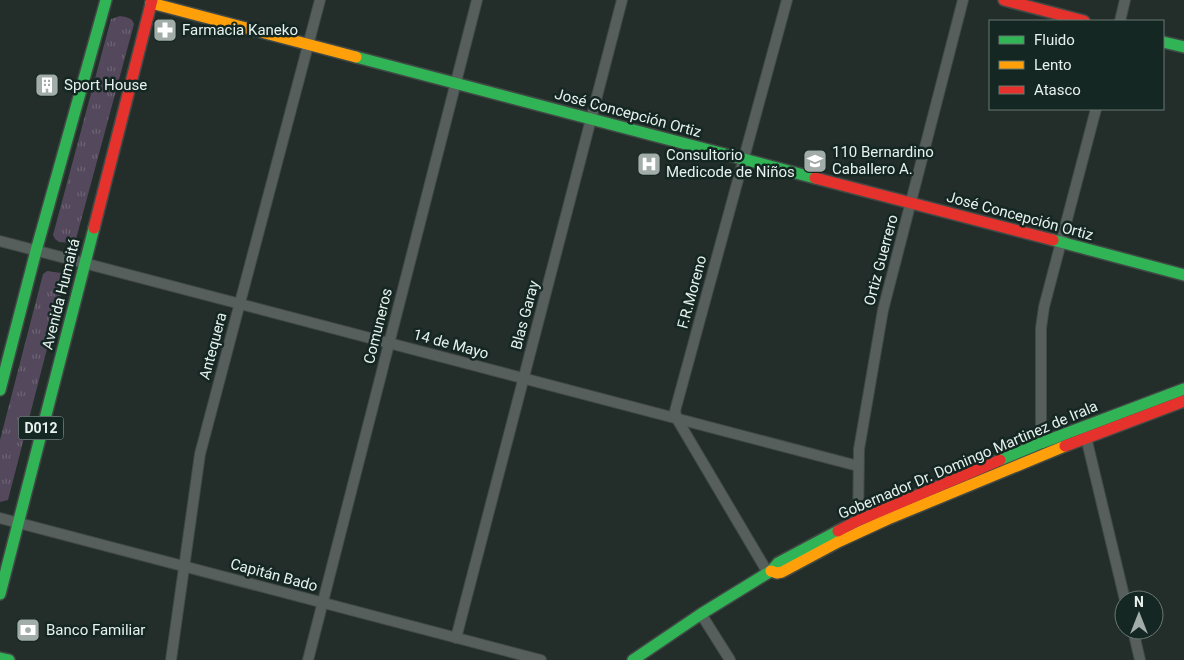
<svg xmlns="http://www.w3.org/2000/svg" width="1184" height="660" font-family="Roboto,sans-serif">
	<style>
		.grass { fill: url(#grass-tufts) }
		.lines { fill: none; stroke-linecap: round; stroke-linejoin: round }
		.street-casing { stroke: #404946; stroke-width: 12 }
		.fast-casing { stroke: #404946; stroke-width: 14 }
		.slow-casing { stroke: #404946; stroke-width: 14 }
		.jam-casing { stroke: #404946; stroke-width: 14 }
		.street { stroke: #575f5c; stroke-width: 10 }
		.fast { stroke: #30b455; stroke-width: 11 }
		.slow { stroke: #ff9f0a; stroke-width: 11 }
		.jam { stroke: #e5322d; stroke-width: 11 }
		.labels { text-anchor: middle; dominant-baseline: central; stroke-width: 5; stroke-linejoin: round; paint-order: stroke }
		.shield { fill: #152722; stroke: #a7b4b0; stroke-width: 1 }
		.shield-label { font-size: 14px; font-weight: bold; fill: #e6f1ed }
		.poi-label { font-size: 15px; fill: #e6f1ed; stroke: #152722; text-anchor: start }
		.street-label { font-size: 15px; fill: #e6f1ed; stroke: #152722 }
	</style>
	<defs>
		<pattern id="grass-tufts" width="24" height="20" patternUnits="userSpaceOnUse" patternTransform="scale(1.25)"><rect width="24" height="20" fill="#54485c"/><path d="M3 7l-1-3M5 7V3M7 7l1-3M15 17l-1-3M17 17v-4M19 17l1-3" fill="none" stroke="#6d6374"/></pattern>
	</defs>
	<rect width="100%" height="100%" fill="#232d2a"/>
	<g class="grass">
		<path d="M120 16C127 17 132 18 134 24L76 239 72 243 59 242 55 239 53 235 111 19Z"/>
		<polygon points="47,271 61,273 65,279 8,500 0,502 0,440 43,274"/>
	</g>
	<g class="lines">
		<g class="street-casing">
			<g id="street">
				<polyline points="1120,21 1125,0"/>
				<polyline points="0,241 858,466"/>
				<polyline points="1085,433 1125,600"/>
				<polyline points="1041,443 1041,328 1044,307 1096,109"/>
				<polyline points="0,518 541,660"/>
				<polyline points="858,527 859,449 883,310 963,0"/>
				<polyline points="768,573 677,419 675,411 787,0"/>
				<polyline points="701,614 730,660"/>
				<polyline points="1133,630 1140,660"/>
				<polyline points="456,638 622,0"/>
				<polyline points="171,660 200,454 320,0"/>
				<polyline points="308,660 477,0"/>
			</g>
		</g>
		<g class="fast-casing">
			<g id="fast">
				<polyline points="1163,42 1184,47"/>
				<polyline points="356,57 815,178"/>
				<polyline points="1053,240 1184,275"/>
				<polyline points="0,390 36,251 106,0"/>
				<polyline points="1000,460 1041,443 1184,389"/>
				<polyline points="0,594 94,228"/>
				<polyline points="0,658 9,660"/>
				<polyline points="633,660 701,614 771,571 778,563 838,531"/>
			</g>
		</g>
		<g class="slow-casing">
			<g id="slow">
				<polyline points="151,3 356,57"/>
				<polyline points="771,571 777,573 782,572 838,542 888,519 1065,446"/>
			</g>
		</g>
		<g class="jam-casing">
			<g id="jam">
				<polyline points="1004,0 1084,21"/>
				<polyline points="815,178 1053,240"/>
				<polyline points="94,228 152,0"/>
				<polyline points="1065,446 1184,401"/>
				<polyline points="838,531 857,521 1000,460"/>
			</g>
		</g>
		<use href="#street" class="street"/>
		<use href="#fast" class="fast"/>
		<use href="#slow" class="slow"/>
		<use href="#jam" class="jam"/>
	</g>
	<defs>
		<g id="pharmacy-square" transform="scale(1.25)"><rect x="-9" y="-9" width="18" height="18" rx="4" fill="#a2aca9" stroke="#152722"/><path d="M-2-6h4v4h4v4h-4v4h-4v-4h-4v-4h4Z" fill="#fff"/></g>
		<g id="building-square" transform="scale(1.25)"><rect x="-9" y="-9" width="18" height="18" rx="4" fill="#a2aca9" stroke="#152722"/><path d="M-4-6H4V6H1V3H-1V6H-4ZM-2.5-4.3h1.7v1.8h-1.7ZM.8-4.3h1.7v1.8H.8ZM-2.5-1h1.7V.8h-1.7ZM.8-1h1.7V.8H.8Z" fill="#fff"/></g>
		<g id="school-square" transform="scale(1.25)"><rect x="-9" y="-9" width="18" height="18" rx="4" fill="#a2aca9" stroke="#152722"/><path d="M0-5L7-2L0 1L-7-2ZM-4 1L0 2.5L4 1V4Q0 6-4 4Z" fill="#fff"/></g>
		<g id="hospital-square" transform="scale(1.25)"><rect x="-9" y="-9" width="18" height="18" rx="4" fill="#a2aca9" stroke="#152722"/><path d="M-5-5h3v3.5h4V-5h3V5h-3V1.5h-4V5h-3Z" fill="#fff"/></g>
		<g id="bank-square" transform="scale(1.25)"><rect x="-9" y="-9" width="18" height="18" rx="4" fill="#a2aca9" stroke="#152722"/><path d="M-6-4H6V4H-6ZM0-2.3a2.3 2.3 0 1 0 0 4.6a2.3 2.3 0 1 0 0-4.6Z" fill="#fff"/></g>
	</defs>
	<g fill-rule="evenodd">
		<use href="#pharmacy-square" x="165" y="30"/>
		<use href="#building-square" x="47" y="85"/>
		<use href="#school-square" x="815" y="161"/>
		<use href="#hospital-square" x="649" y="164"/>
		<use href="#bank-square" x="28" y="630"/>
	</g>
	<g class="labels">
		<rect class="shield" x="18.5" y="416.5" width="45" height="23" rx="4"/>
		<g class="shield-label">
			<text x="41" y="428">D012</text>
		</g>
		<g class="poi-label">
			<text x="182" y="30">Farmacia Kaneko</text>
			<text x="64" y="85">Sport House</text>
			<text x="832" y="152">110 Bernardino<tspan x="832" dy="17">Caballero A.</tspan></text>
			<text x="666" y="155">Consultorio<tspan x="666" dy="17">Medicode de Niños</tspan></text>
			<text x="46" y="630">Banco Familiar</text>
		</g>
		<g class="street-label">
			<text transform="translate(628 113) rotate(15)">José Concepción Ortiz</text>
			<text transform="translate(1020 216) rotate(15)">José Concepción Ortiz</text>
			<text transform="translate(881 260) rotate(-75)">Ortiz Guerrero</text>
			<text transform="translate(692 292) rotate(-75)">F.R.Moreno</text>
			<text transform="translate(61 294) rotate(-76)">Avenida Humaitá</text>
			<text transform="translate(525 315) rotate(-75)">Blas Garay</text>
			<text transform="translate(378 326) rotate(-76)">Comuneros</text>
			<text transform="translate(451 344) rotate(15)">14 de Mayo</text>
			<text transform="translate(213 346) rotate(-75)">Antequera</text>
			<text transform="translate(968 460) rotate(-23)">Gobernador Dr. Domingo Martinez de Irala</text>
			<text transform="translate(274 575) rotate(15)">Capitán Bado</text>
		</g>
	</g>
	<rect x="989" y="20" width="175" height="90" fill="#152722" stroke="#697873"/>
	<rect x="999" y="36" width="25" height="8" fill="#30b455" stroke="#697873"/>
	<text x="1034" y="45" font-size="15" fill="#e6f1ed">Fluido</text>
	<rect x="999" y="61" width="25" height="8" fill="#ff9f0a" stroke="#697873"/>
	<text x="1034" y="70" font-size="15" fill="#e6f1ed">Lento</text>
	<rect x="999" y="86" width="25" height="8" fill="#e5322d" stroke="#697873"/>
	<text x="1034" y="95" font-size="15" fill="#e6f1ed">Atasco</text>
	<g transform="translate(1139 615)"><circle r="24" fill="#152722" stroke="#697873"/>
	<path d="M0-4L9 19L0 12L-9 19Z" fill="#a2aca9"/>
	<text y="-8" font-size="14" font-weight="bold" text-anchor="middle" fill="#e6f1ed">N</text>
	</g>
</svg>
